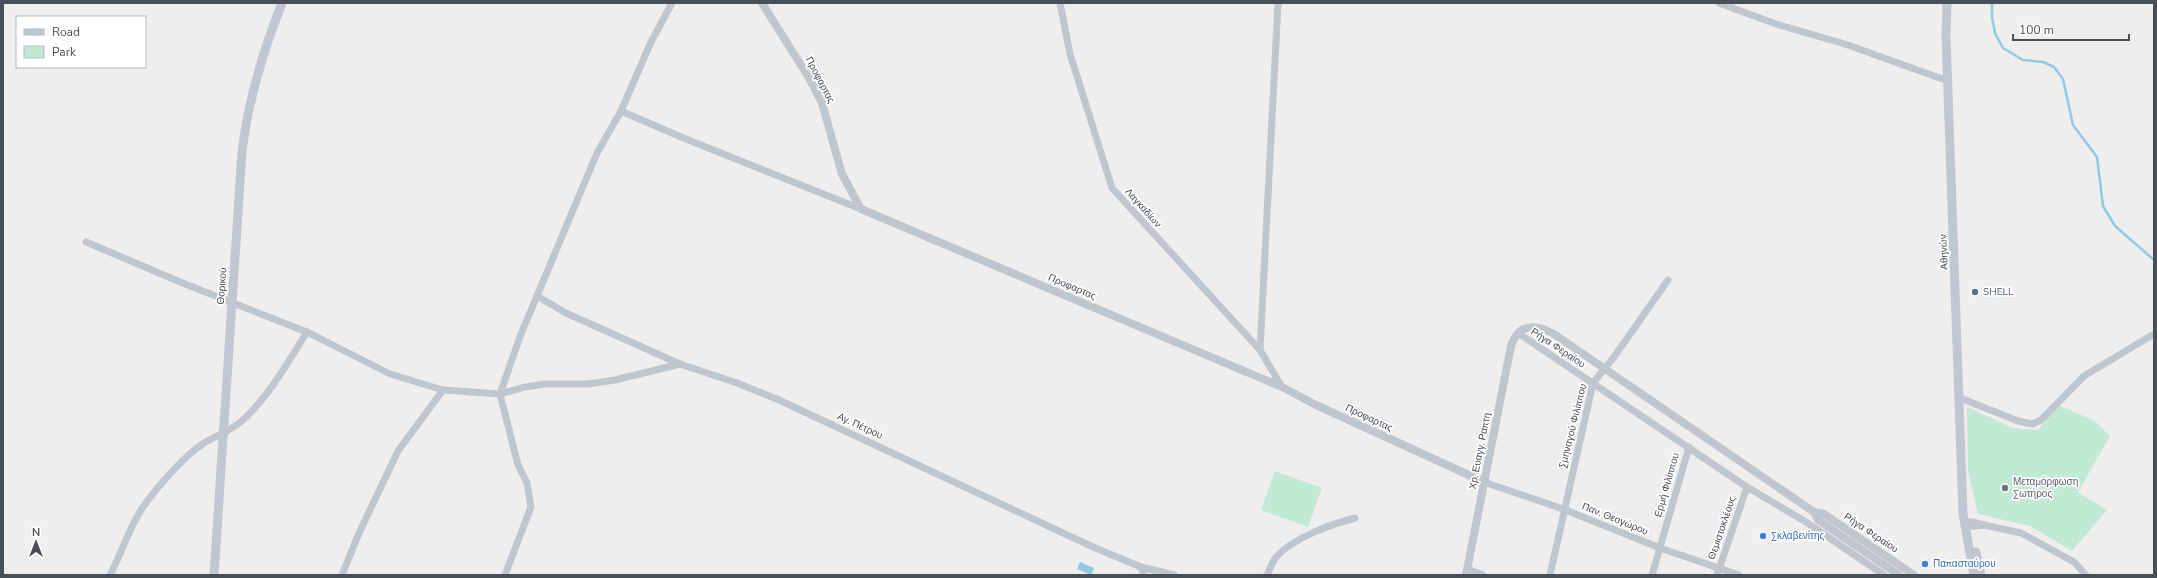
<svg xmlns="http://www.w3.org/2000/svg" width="2157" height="578" font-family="'Nunito Sans',sans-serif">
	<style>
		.green { fill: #c0ead4 }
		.water { fill: #91cae2 }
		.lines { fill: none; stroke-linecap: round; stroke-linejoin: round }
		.stream { stroke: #91cae2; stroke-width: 2.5 }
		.minor { stroke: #c0c6ce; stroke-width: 7 }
		.tertiary { stroke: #c0c6ce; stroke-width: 8 }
		.secondary { stroke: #c0c7d2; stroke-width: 9 }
		.service-dot { fill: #5c6f8a; stroke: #fff; stroke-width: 1.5 }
		.worship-dot { fill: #6b7280; stroke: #fff; stroke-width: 1.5 }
		.shop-dot { fill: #3f7fe0; stroke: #fff; stroke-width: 1.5 }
		.labels { text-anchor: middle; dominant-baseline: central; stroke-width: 3.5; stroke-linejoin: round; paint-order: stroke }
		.street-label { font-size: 10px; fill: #484f59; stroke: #fff }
		.service-label { font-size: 10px; fill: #4e5e75; stroke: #fff; text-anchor: start }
		.worship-label { font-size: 10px; fill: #5b616d; stroke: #fff; text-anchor: start }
		.shop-label { font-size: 10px; fill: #366cbe; stroke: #fff; text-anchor: start }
	</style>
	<rect width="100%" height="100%" fill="#f0eeed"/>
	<g class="green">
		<polygon points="2058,405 2095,421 2110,436 2078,492 2107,510 2072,551 2030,526 1978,514 1968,471 1967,407 2013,428 2038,430"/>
		<polygon points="1275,471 1322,488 1308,527 1261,510"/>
	</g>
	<polygon class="water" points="1080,562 1094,568 1091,575 1077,569"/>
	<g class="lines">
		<polyline class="stream" points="1992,3 1992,17 1995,33 2003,48 2023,60 2043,62 2054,67 2063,79 2073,125 2097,157 2103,206 2115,226 2154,260"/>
		<g class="minor">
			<polyline points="1060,3 1070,54 1112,188 1260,350 1282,387"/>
			<polyline points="1719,3 1776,24 1845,44 1948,81"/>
			<polyline points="621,111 681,137 861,209"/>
			<path d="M86 242 185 284 307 332C288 362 269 396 243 420 231 431 217 435 204 443 184 456 157 487 143 507 129 527 122 553 110 575"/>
			<polyline points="537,296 566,313 680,364 737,383 779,400 1093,547 1141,567 1174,575"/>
			<polyline points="307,332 390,374 443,390"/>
			<polyline points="1518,333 1747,487 1806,522 1884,575"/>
			<polyline points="1260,350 1278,3"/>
			<polyline points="1960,398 2018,421 2032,424 2041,420 2084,376 2154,334"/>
			<polyline points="1484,482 1563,509 1660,548 1739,575"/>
			<polyline points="1964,522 1972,522 1984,525 1965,527"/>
			<polyline points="1984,525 2021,533 2074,562 2086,575"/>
			<polyline points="1141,567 1144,575"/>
			<polyline points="1467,569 1483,575"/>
			<polyline points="342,575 359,533 398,451 443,390 500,394 525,387 545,384 588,384 615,380 680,364"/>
			<polyline points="505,575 531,507 527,483 518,465 500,394 521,334 597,153 621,111 651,42 672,3"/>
			<path d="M1267 575C1270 569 1273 560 1277 556 1295 537 1332 524 1355 518"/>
			<polyline points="1550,575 1593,383 1614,357 1668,280"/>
			<polyline points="1652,575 1689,447"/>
			<polyline points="1717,575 1747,487"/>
		</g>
		<g class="tertiary">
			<polyline points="762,3 809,78 822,103 842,174 861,209 1282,387 1316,405 1484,482"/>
			<polyline points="1814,512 1818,520 1899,575"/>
			<path d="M1466 575 1511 346C1519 323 1535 324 1554 334L1814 512 1824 514 1914 575"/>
		</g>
		<g class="secondary">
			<polyline points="1947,3 1946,36 1963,514 1974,575"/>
			<polyline points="1976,552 1981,575"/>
			<path d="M214 575 242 152C248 101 263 51 282 3"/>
		</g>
	</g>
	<circle class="service-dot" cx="1975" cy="292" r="4"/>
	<circle class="worship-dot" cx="2005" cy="488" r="4"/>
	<g class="shop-dot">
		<circle cx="1763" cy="536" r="4"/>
		<circle cx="1925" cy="564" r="4"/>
	</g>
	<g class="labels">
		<g class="street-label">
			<text transform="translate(820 80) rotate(62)">Προφαρτας</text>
			<text transform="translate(1143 208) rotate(48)">Λαγκαδίων</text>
			<text transform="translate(1944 252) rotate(-92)">Αθηνών</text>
			<text transform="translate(222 286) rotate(-86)">Θορικού</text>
			<text transform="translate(1072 287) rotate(23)">Προφαρτας</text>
			<text transform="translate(1558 348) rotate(34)">Ρήγα Φεραίου</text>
			<text transform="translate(1369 418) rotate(25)">Προφαρτας</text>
			<text transform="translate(860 426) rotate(25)">Αγ. Πέτρου</text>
			<text transform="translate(1573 426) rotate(-76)">Σμηναγού Φιλίππου</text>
			<text transform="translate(1480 451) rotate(-79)">Χρ. Ευαγγ. Ραπτη</text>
			<text transform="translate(1667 485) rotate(-74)">Ερμή Φιλίππου</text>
			<text transform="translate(1615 519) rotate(22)">Παν. Θεογώρου</text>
			<text transform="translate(1722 528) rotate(-71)">Θεμιστοκλέους</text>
			<text transform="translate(1871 533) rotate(34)">Ρήγα Φεραίου</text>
		</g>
		<g class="service-label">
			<text x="1983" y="292">SHELL</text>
		</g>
		<g class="worship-label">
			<text x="2013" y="482">Μεταμόρφωση<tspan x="2013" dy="12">Σωτήρος</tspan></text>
		</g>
		<g class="shop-label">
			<text x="1771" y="536">Σκλαβενίτης</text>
			<text x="1933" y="564">Παπασταύρου</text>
		</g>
	</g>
	<rect width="2157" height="578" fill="none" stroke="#484f59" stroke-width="8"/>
	<rect x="16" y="16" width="130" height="52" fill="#ffffff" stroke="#b6b9bd"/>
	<rect x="24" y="29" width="20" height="6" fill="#c0c7d2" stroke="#b6b9bd"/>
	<text x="52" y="36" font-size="12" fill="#484f59">Road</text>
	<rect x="24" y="46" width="20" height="12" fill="#c0ead4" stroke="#b6b9bd"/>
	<text x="52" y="56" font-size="12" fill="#484f59">Park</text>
	<g transform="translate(36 542)" stroke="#ffffff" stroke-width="3" paint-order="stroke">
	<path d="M0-3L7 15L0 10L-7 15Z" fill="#484f59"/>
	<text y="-6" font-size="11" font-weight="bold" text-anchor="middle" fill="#484f59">N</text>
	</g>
	<path d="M2013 34v6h116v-6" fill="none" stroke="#484f59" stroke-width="2"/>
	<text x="2019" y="34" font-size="12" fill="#484f59" stroke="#ffffff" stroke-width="3" paint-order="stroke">100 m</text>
</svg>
